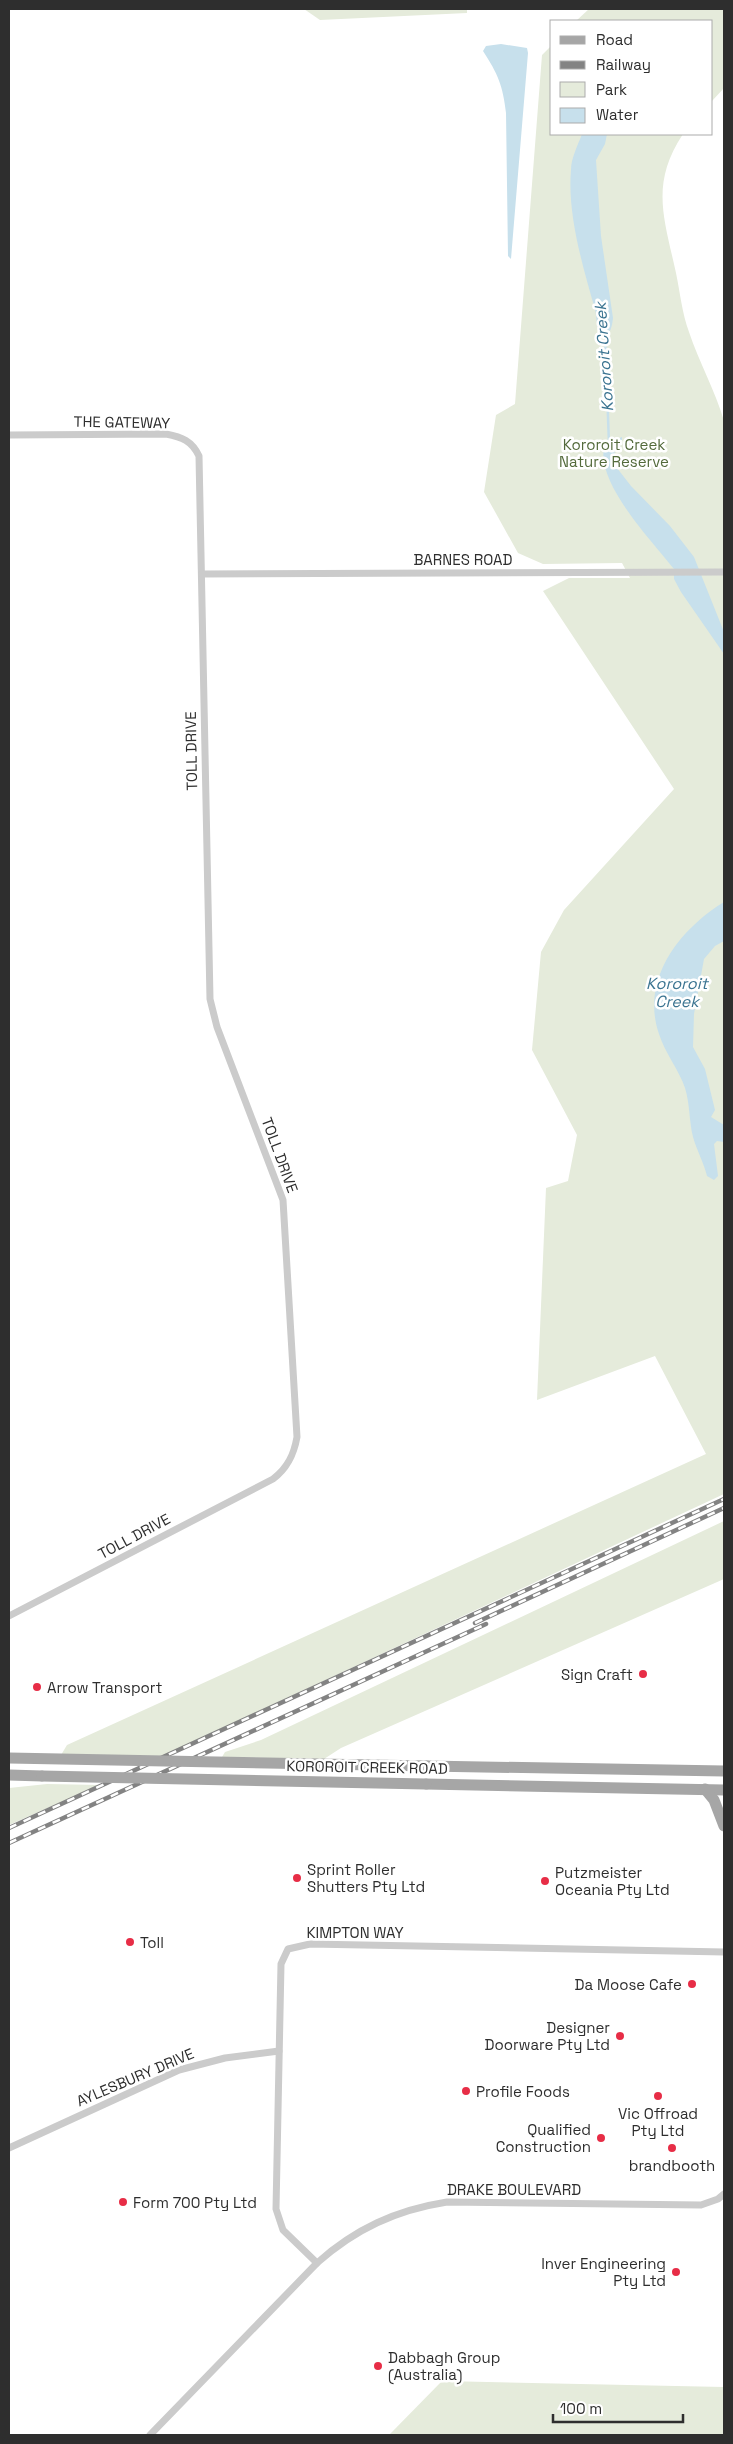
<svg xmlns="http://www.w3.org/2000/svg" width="733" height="2444" font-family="'Space Grotesk',sans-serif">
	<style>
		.green { fill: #e5ebdb }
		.water { fill: #c7e0ec }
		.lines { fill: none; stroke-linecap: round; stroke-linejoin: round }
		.stream { stroke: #c7e0ec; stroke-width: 2.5 }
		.minor { stroke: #cbcbcb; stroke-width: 7 }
		.primary { stroke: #a6a6a6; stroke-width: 11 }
		.rail-casing { stroke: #838383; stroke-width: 4.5 }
		.rail { stroke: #fff; stroke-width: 2.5; stroke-dasharray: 8; stroke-linecap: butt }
		.primary-bridge { stroke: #a6a6a6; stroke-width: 11 }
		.poi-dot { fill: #e72d46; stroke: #fff; stroke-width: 2 }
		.labels { text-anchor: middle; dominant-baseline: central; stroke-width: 5; stroke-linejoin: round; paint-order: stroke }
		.street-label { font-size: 15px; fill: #2e2e2e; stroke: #fff }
		.park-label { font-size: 15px; fill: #536a3b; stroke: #fff }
		.poi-label { font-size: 15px; fill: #2e2e2e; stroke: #fff; text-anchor: start }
		.water-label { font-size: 16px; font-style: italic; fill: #3b7491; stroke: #fff }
	</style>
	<rect width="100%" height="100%" fill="#fff"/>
	<g class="green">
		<polygon points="304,9 467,9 467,13 320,20"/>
		<polygon points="589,9 724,9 724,88 712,101 712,21 576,21"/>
		<path d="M552 45V134H683C650 184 664 218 676 273 680 292 682 313 689 332 699 362 715 390 724 421V1494L163 1756 61 1755 67 1745 706 1454 655 1356 537 1400 546 1188 568 1181 577 1135 532 1050 541 952 564 910 674 789 543 591 569 578H630L622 563 543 564 518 553 484 492 496 415 515 404 542 55Z"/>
		<polygon points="724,1521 724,1579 341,1748 324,1759 222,1757 225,1752 261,1740"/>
		<polygon points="47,1784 100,1785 9,1825 9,1788"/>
		<polygon points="442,2381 724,2387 724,2435 389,2435"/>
	</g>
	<g class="water">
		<path d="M501 44 527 48 528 53 511 259 508 256 506 113C503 86 498 74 483 51L486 46Z"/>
		<path d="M582 134H607L605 144 596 160 601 236 613 318C612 326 611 334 603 337 596 332 597 318 595 309 583 268 567 213 571 170 571 158 578 145 582 134Z"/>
		<path d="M622 437V441L615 447 614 461 617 468 631 486 670 526 694 557 724 632V654L681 592 674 579V569C654 543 587 475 607 440L613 441Z"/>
		<path d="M724 902V941L715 946 704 959 694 1014 693 1047 705 1069 715 1110 711 1117 724 1125V1142L717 1141 714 1144 718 1176 714 1180 707 1176C704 1163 697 1151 693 1137 689 1121 690 1104 685 1088 679 1070 665 1053 659 1034 640 979 680 929 724 902Z"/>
	</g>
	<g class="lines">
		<polyline class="stream" points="605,334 609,444"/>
		<g class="minor">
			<path d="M9 435 166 434C182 437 192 441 199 456L210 999 217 1027 283 1200 297 1437C294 1454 288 1468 273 1479L9 1616"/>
			<polyline points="202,574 724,572"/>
			<polyline points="9,2148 179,2070 225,2058 279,2051"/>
			<polyline points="317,2263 283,2230 276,2209 281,1964 288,1949 310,1944 724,1952"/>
			<path d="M150 2435 317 2263C355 2229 396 2210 447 2202L701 2205 718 2199 724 2194"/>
		</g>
		<g class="primary">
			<polyline points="427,1766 724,1771"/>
			<polyline points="9,1775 42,1776"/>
			<polyline points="426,1784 724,1790"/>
			<polyline points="705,1789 714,1800 724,1826"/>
		</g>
		<g class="rail-casing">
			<g id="rail">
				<polyline points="475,1623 724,1508"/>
				<polyline points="9,1828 724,1499"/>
				<polyline points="9,1843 486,1624"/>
			</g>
		</g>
		<use href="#rail" class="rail"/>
		<g class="primary-bridge">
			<polyline points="9,1758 427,1766"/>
			<polyline points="42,1776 426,1784"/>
		</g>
	</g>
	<g class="poi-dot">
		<circle cx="643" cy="1674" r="5"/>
		<circle cx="37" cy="1687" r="5"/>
		<circle cx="297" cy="1878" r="5"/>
		<circle cx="545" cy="1881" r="5"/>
		<circle cx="130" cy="1942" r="5"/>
		<circle cx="692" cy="1984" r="5"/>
		<circle cx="620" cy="2036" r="5"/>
		<circle cx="466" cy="2091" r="5"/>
		<circle cx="658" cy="2096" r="5"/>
		<circle cx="601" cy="2138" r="5"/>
		<circle cx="672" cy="2148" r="5"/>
		<circle cx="123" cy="2202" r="5"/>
		<circle cx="676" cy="2272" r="5"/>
		<circle cx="378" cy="2366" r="5"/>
	</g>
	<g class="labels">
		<g class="street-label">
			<text transform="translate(122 422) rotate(1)">THE GATEWAY</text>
			<text x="463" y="559">BARNES ROAD</text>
			<text transform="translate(191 751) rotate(-91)">TOLL DRIVE</text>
			<text transform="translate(280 1155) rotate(70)">TOLL DRIVE</text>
			<text transform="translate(134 1536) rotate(-28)">TOLL DRIVE</text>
			<text transform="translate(367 1767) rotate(1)">KOROROIT CREEK ROAD</text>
			<text x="355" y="1932">KIMPTON WAY</text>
			<text transform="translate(135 2077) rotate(-23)">AYLESBURY DRIVE</text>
			<text x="514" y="2189">DRAKE BOULEVARD</text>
		</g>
		<g class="park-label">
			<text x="614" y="444">Kororoit Creek<tspan x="614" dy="17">Nature Reserve</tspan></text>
		</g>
		<g class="poi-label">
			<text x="633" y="1674" text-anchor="end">Sign Craft</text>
			<text x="47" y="1687">Arrow Transport</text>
			<text x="307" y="1869">Sprint Roller<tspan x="307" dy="17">Shutters Pty Ltd</tspan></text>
			<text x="555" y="1872">Putzmeister<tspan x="555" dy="17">Oceania Pty Ltd</tspan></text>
			<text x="140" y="1942">Toll</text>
			<text x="682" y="1984" text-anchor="end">Da Moose Cafe</text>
			<text x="610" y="2027" text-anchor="end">Designer<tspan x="610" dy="17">Doorware Pty Ltd</tspan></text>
			<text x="476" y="2091">Profile Foods</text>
			<text x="658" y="2113" text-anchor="middle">Vic Offroad<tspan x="658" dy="17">Pty Ltd</tspan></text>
			<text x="591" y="2129" text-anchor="end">Qualified<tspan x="591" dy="17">Construction</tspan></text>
			<text x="672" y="2165" text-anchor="middle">brandbooth</text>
			<text x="133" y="2202">Form 700 Pty Ltd</text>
			<text x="666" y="2263" text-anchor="end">Inver Engineering<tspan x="666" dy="17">Pty Ltd</tspan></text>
			<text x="388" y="2357">Dabbagh Group<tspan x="388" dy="17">(Australia)</tspan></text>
		</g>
		<g class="water-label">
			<text transform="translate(604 357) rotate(-94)">Kororoit Creek</text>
			<text x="677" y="983">Kororoit<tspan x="677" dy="18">Creek</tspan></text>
		</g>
	</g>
	<rect width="733" height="2444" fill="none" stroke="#2e2e2e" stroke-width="20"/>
	<rect x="550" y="20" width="162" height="115" fill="#ffffff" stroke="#ababab"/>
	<rect x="560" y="36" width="25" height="8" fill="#a6a6a6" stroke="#ababab"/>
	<text x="596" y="45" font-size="15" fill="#2e2e2e">Road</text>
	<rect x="560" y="61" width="25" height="8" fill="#838383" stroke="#ababab"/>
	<text x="596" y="70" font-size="15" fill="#2e2e2e">Railway</text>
	<rect x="560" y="82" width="25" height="15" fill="#e5ebdb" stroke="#ababab"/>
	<text x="596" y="95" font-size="15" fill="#2e2e2e">Park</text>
	<rect x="560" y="108" width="25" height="15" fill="#c7e0ec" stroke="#ababab"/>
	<text x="596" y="120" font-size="15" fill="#2e2e2e">Water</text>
	<path d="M553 2414v8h130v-8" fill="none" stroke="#2e2e2e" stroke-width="2.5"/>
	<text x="560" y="2414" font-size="15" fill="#2e2e2e" stroke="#ffffff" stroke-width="4" paint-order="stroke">100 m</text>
</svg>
